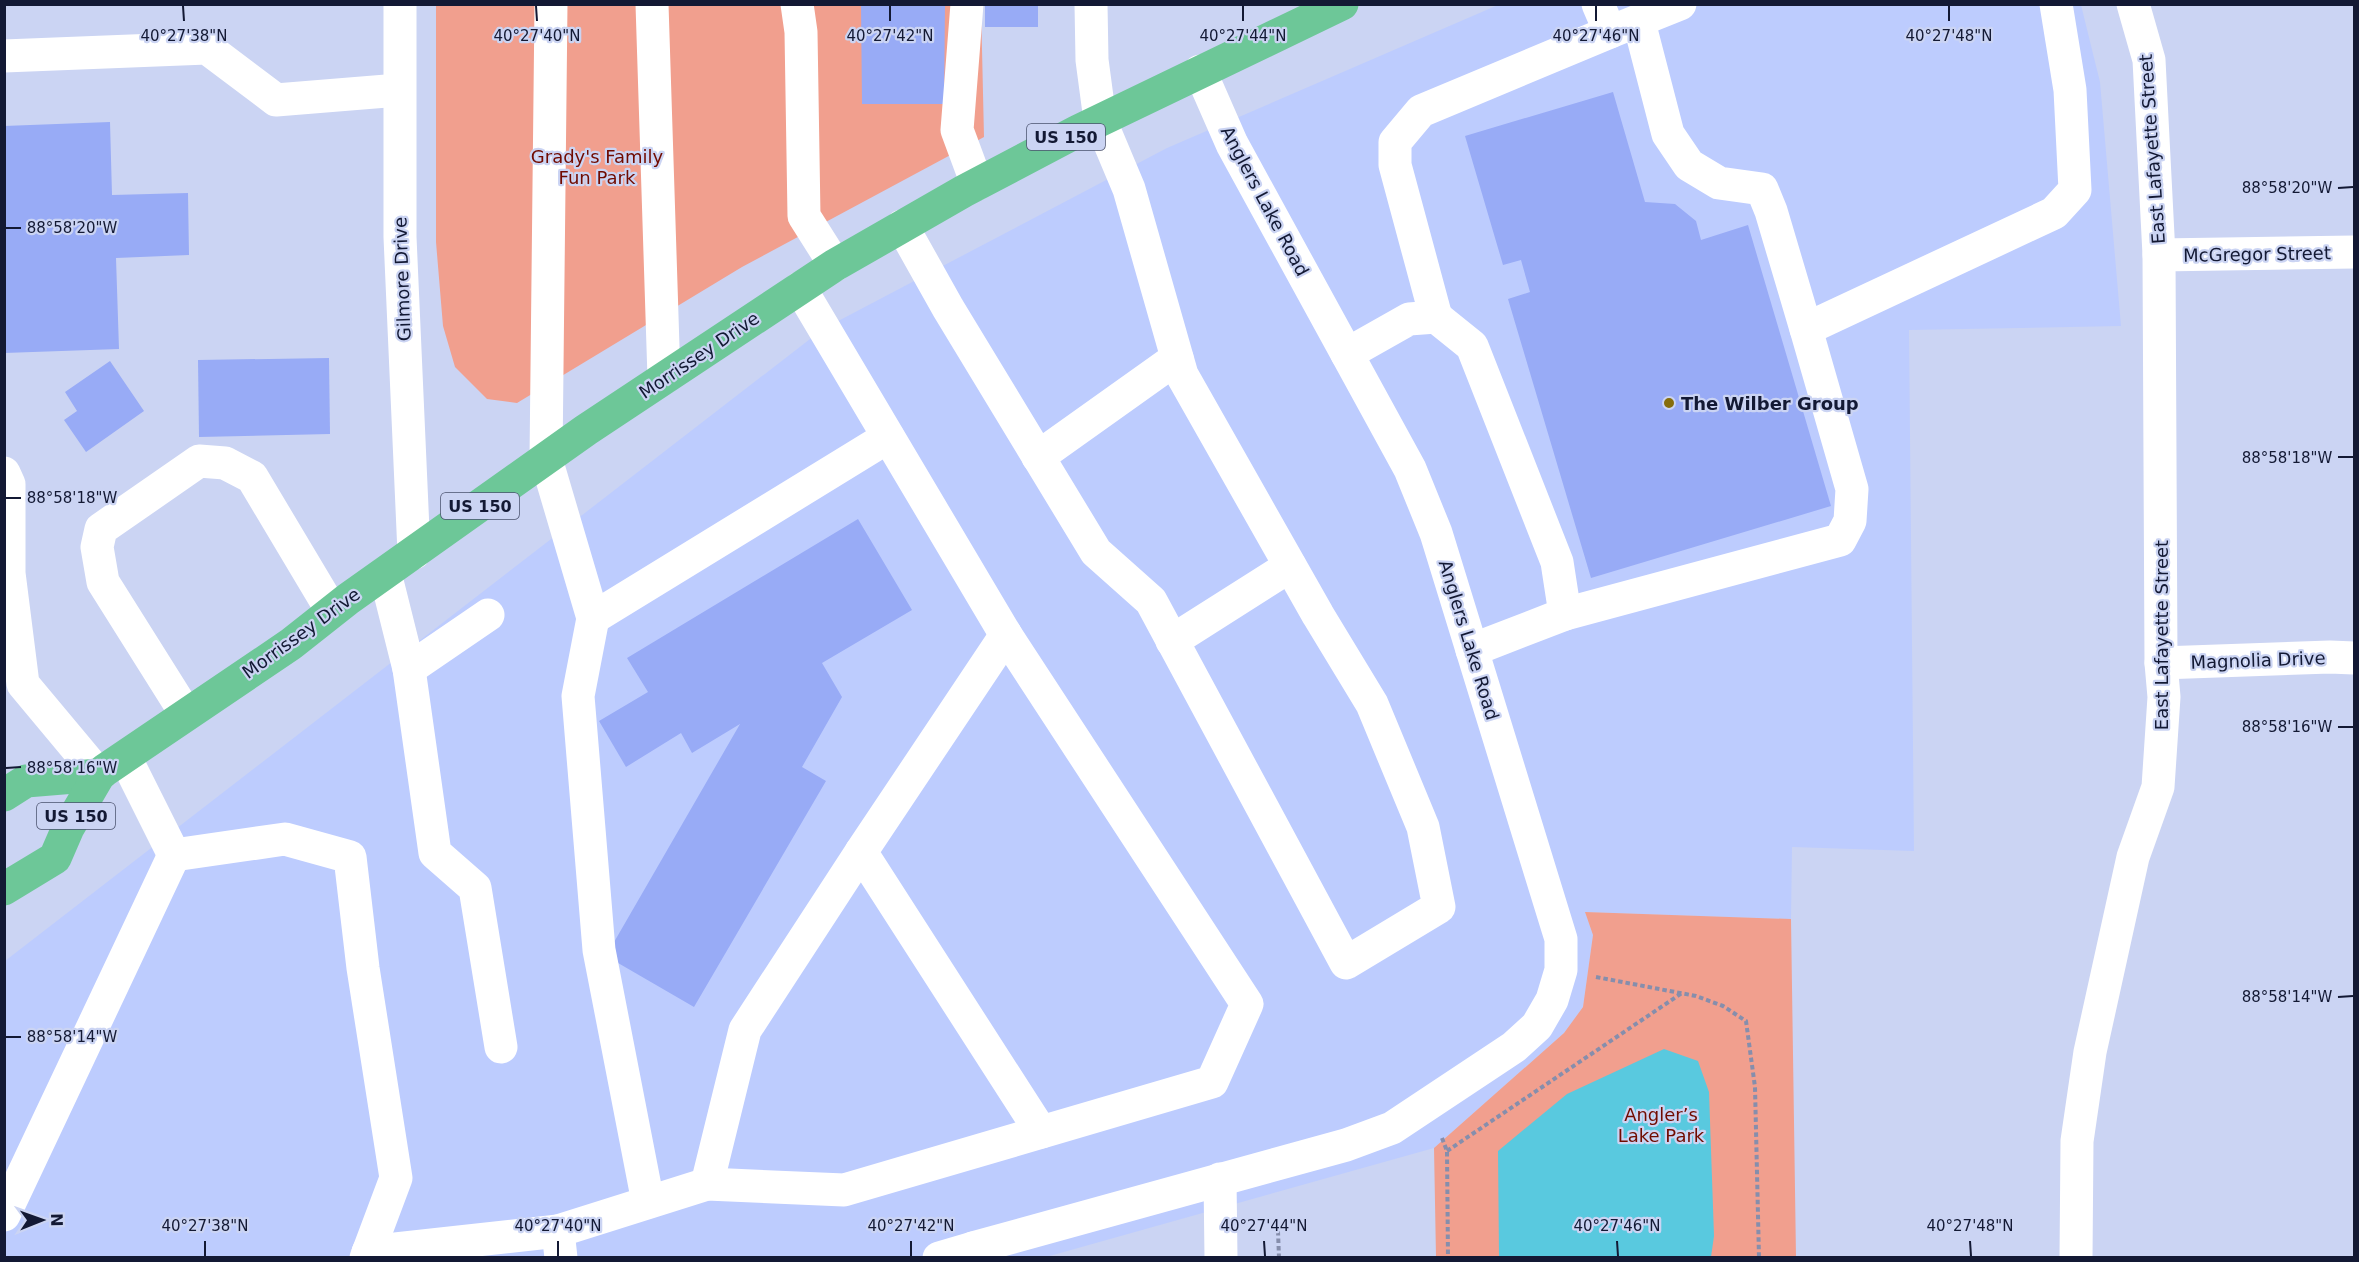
<svg xmlns="http://www.w3.org/2000/svg" width="2359" height="1262" font-family="'DejaVu Sans',sans-serif">
	<style>
		.built { fill: #bdccfe }
		.green { fill: #f19f8e }
		.water { fill: #59c9df }
		.building { fill: #98abf6 }
		.lines { fill: none; stroke-linecap: round; stroke-linejoin: round }
		.path { stroke: #868eac; stroke-width: 4; stroke-dasharray: 4.5 3; stroke-linecap: butt }
		.minor { stroke: #fff; stroke-width: 33 }
		.major { stroke: #6dc798; stroke-width: 33 }
		.ticks { fill: none; stroke: #131934; stroke-width: 2 }
		.poi-dot { fill: #866d0b; stroke: #cbd4f3; stroke-width: 2 }
		.labels { text-anchor: middle; dominant-baseline: central; stroke-width: 4.5; stroke-linejoin: round; paint-order: stroke }
		.shield { fill: #cbd4f3; stroke: #4a516d; stroke-width: 1.5 }
		.shield-label { font-size: 16px; font-weight: bold; fill: #131934 }
		.street-label { font-size: 18px; fill: #131934; stroke: #cbd4f3 }
		.park-label { font-size: 18px; fill: #700b00; stroke: #cbd4f3 }
		.poi-label { font-size: 18px; font-weight: bold; fill: #131934; stroke: #cbd4f3; text-anchor: start }
		.ticks-label { font-size: 15px; text-anchor: middle; fill: #131934; stroke: #cbd4f3; stroke-width: 4.5; stroke-linejoin: round; paint-order: stroke }
	</style>
	<rect width="100%" height="100%" fill="#cbd4f3"/>
	<polygon class="built" points="1498,5 2081,5 2100,82 2121,326 1909,330 1914,851 1792,847 1791,919 1585,912 1593,935 1583,1007 1564,1033 1434,1148 1046,1257 5,1258 5,961 823,329 1167,148"/>
	<g class="green">
		<polygon points="436,5 981,5 984,137 742,267 517,403 487,399 455,367 443,326 436,242"/>
		<polygon points="1585,912 1791,919 1796,1257 1436,1257 1434,1148 1564,1033 1583,1007 1593,935"/>
	</g>
	<polygon class="water" points="1664,1049 1698,1061 1709,1092 1714,1236 1711,1257 1499,1257 1498,1151 1567,1094"/>
	<g class="building">
		<rect x="985" y="4" width="53" height="23"/>
		<polygon points="861,5 945,5 944,104 862,104"/>
		<polygon points="1613,92 1645,202 1675,204 1696,221 1701,240 1748,225 1831,506 1591,578 1508,299 1530,292 1521,260 1503,265 1465,136"/>
		<polygon points="110,122 112,195 188,193 189,255 116,258 119,349 4,353 4,126"/>
		<polygon points="329,358 330,434 199,437 198,360"/>
		<polygon points="110,361 144,411 86,452 64,420 77,411 65,392"/>
		<polygon points="858,519 912,610 822,663 842,697 802,767 826,781 694,1007 606,956 740,724 692,753 681,733 626,767 599,721 648,692 627,658"/>
	</g>
	<g class="lines">
		<g class="path">
			<polyline points="1596,977 1696,996 1723,1006 1746,1021 1755,1087 1759,1258"/>
			<polyline points="1442,1138 1447,1151 1448,1258"/>
			<polyline points="1447,1151 1682,993"/>
			<polyline points="1278,1231 1279,1258"/>
		</g>
		<g class="minor">
			<polyline points="400,4 400,237 414,553"/>
			<polyline points="551,4 546,459 593,618 578,696 599,950 648,1202"/>
			<polyline points="652,4 664,378"/>
			<polyline points="797,4 801,32 804,216 835,265"/>
			<polyline points="967,4 957,130 977,184"/>
			<polyline points="1598,4 1610,32 1680,4"/>
			<polyline points="1639,22 1668,134 1689,165 1719,183 1762,189 1771,211 1806,329 2054,213 2075,190 2070,90 2056,4"/>
			<polyline points="4,56 207,48 276,100 399,90"/>
			<polyline points="902,226 948,308 1096,552 1151,601 1346,963 1439,907 1423,827 1372,704 1318,615 1182,375 1129,189 1100,120 1092,60 1091,4"/>
			<polyline points="2159,255 2354,252"/>
			<polyline points="1436,317 1395,165 1395,142 1421,111 1610,32"/>
			<polyline points="1347,354 1409,319 1436,317 1472,346 1557,562 1565,614 1472,650"/>
			<polyline points="1038,457 1177,358"/>
			<polyline points="4,473 9,484 9,573 23,684 99,775"/>
			<polyline points="385,573 409,669 435,853 475,888 501,1047"/>
			<polyline points="1565,614 1840,540 1850,521 1852,489 1806,329"/>
			<polyline points="593,618 888,437"/>
			<polyline points="1006,635 861,852 1041,1132"/>
			<polyline points="1172,641 1290,566"/>
			<polyline points="2161,663 2330,657 2354,658"/>
			<polyline points="409,669 488,615"/>
			<polyline points="186,714 103,582 97,547 101,529 199,461 225,463 252,477 332,611"/>
			<polyline points="125,757 174,855"/>
			<polyline points="174,855 285,839 350,857 363,968 396,1178 366,1258"/>
			<polyline points="1220,1179 1221,1258"/>
			<polyline points="707,1184 745,1030 861,852"/>
			<polyline points="4,1215 174,855"/>
			<polyline points="368,1252 558,1231"/>
			<polyline points="561,1258 558,1231 707,1184 844,1190 1212,1082 1247,1004 1006,635 800,288"/>
			<polyline points="939,1258 973,1248"/>
			<polyline points="973,1258 973,1248 1346,1145 1392,1128 1514,1047 1537,1026 1552,1000 1561,970 1561,939 1436,533 1410,469 1232,144 1200,71"/>
			<polyline points="2076,1258 2077,1141 2090,1052 2133,857 2158,787 2164,697 2161,663 2159,255 2149,60 2133,4"/>
		</g>
		<g class="major">
			<polyline points="4,795 26,781 99,775"/>
			<polyline points="4,889 55,858 68,828 99,775 105,770 291,644 348,599 586,430 835,265 964,191 1078,131 1342,4"/>
		</g>
	</g>
	<path class="ticks" d="M183 6 184 21M536 6 537 21M890 6V21M1243 6V21M1596 6V21M1949 6V21M2338 188 2353 187M6 228H21M2338 457H2353M6 498H21M2338 727H2353M6 768 21 767M2338 997 2353 996M6 1037H21M205 1241V1256M558 1241V1256M911 1241V1256M1264 1241 1265 1256M1617 1241 1618 1256M1970 1241 1971 1256"/>
	<circle class="poi-dot" cx="1669" cy="403" r="6"/>
	<g class="labels">
		<g class="shield">
			<rect x="1027" y="124" width="78" height="26" rx="4.5"/>
			<rect x="441" y="493" width="78" height="26" rx="4.5"/>
			<rect x="37" y="803" width="78" height="26" rx="4.5"/>
		</g>
		<g class="shield-label">
			<text x="1066" y="137">US 150</text>
			<text x="480" y="506">US 150</text>
			<text x="76" y="816">US 150</text>
		</g>
		<g class="street-label">
			<text transform="translate(2152 149) rotate(-94)">East Lafayette Street</text>
			<text transform="translate(1265 201) rotate(62)">Anglers Lake Road</text>
			<text transform="translate(2257 254) rotate(-1)">McGregor Street</text>
			<text transform="translate(402 279) rotate(-92)">Gilmore Drive</text>
			<text transform="translate(699 355) rotate(-34)">Morrissey Drive</text>
			<text transform="translate(301 633) rotate(-36)">Morrissey Drive</text>
			<text transform="translate(2161 635) rotate(-90)">East Lafayette Street</text>
			<text transform="translate(1469 640) rotate(73)">Anglers Lake Road</text>
			<text transform="translate(2258 660) rotate(-2)">Magnolia Drive</text>
		</g>
		<g class="park-label">
			<text x="597" y="156">Grady's Family<tspan x="597" dy="21">Fun Park</tspan></text>
			<text x="1661" y="1114">Angler’s<tspan x="1661" dy="21">Lake Park</tspan></text>
		</g>
		<g class="poi-label">
			<text x="1681" y="403">The Wilber Group</text>
		</g>
	</g>
	<g class="ticks-label">
		<text x="184" y="41">40°27'38"N</text>
		<text x="537" y="41">40°27'40"N</text>
		<text x="890" y="41">40°27'42"N</text>
		<text x="1243" y="41">40°27'44"N</text>
		<text x="1596" y="41">40°27'46"N</text>
		<text x="1949" y="41">40°27'48"N</text>
		<text x="2287" y="193">88°58'20"W</text>
		<text x="72" y="233">88°58'20"W</text>
		<text x="2287" y="463">88°58'18"W</text>
		<text x="72" y="503">88°58'18"W</text>
		<text x="2287" y="732">88°58'16"W</text>
		<text x="72" y="773">88°58'16"W</text>
		<text x="2287" y="1002">88°58'14"W</text>
		<text x="72" y="1042">88°58'14"W</text>
		<text x="205" y="1231">40°27'38"N</text>
		<text x="558" y="1231">40°27'40"N</text>
		<text x="911" y="1231">40°27'42"N</text>
		<text x="1264" y="1231">40°27'44"N</text>
		<text x="1617" y="1231">40°27'46"N</text>
		<text x="1970" y="1231">40°27'48"N</text>
	</g>
	<rect width="2359" height="1262" fill="none" stroke="#131934" stroke-width="12"/>
	<g transform="translate(42 1220) rotate(89)" stroke="#cbd4f3" stroke-width="4.5" paint-order="stroke">
	<path d="M0-4.5L10 22L0 15L-10 22Z" fill="#131934"/>
	<text y="-9" font-size="16" font-weight="bold" text-anchor="middle" fill="#131934">N</text>
	</g>
</svg>
